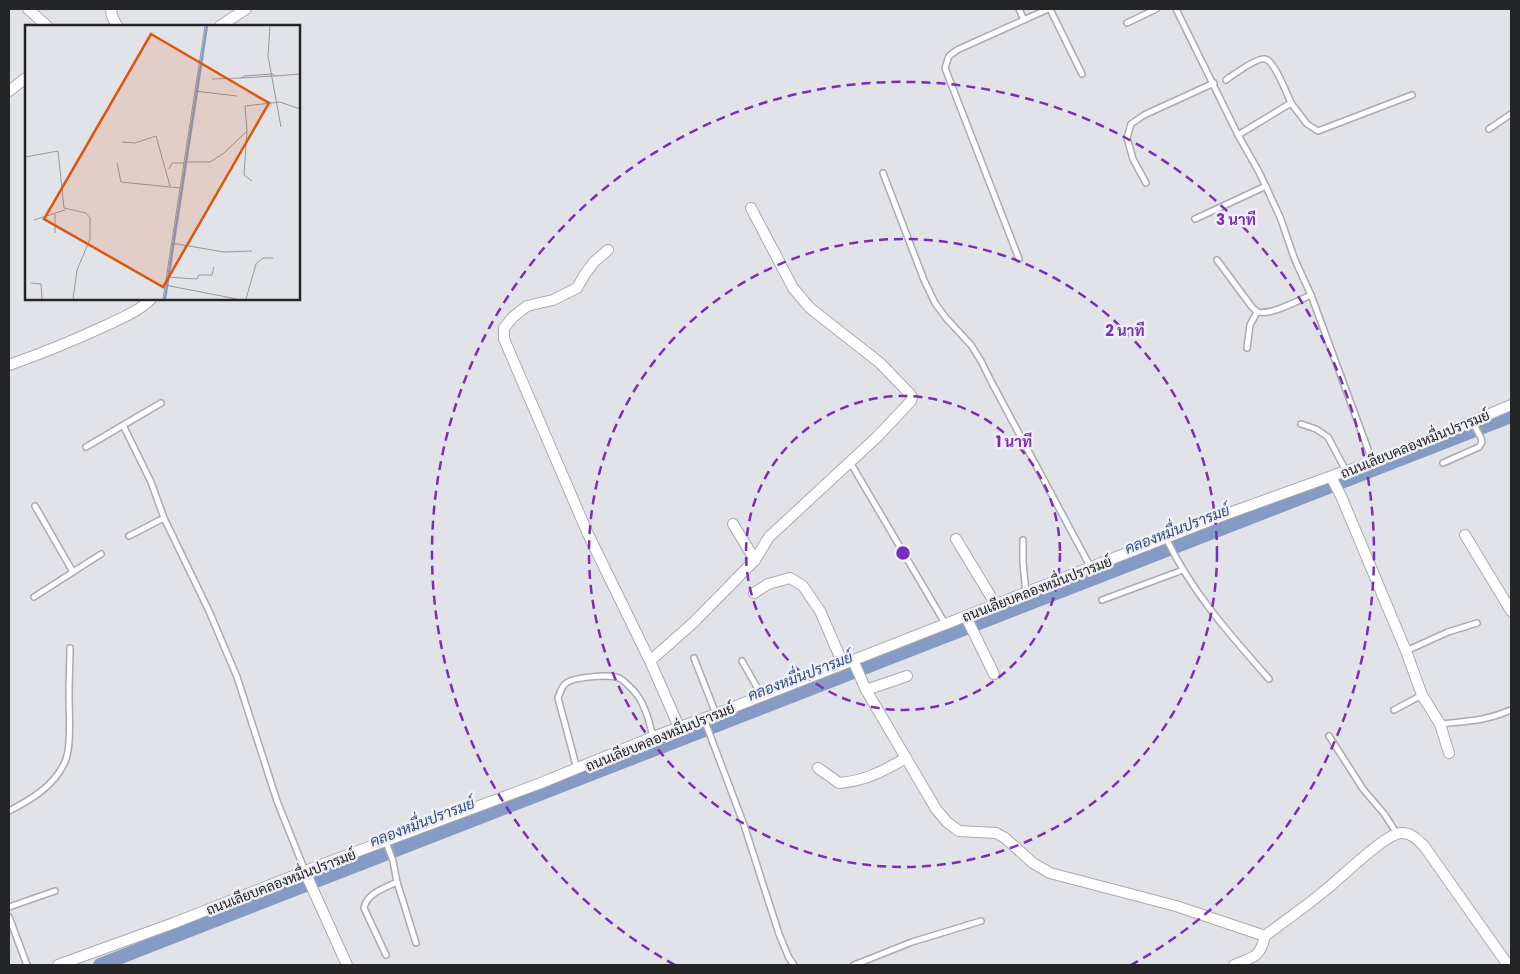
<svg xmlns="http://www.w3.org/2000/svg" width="1520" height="974" font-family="Poppins,Sarabun,sans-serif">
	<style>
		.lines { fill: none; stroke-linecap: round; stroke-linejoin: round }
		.canal { stroke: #859bc6; stroke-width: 14 }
		.lane-casing { stroke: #aaabb1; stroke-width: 8 }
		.street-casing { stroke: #aaabb1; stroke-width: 12 }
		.lane { stroke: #fff; stroke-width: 5 }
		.street { stroke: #fff; stroke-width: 10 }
		.ring { fill: none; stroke: #7b2cbf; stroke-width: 2.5; stroke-dasharray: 9 6 }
		.labels { text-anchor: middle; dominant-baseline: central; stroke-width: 5; stroke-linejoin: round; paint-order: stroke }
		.street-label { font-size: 14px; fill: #242527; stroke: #eff0f6 }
		.water-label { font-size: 15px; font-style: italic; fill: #344f88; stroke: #eff0f6 }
		.inset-river { fill: none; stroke: #859bc6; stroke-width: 2.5 }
		.inset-road { fill: none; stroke: #96979b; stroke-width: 1 }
		.view { fill: #de560d; fill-opacity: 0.15; stroke: #de560d; stroke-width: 2.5 }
		.inset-edge { fill: none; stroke: #242527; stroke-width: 2.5 }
		.centre { fill: #7b2cbf; stroke: #eff0f6; stroke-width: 2.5 }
		.ring-label { font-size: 15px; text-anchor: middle; font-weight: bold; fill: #7b2cbf; stroke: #eff0f6; stroke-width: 5; stroke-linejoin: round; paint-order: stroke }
	</style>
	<rect width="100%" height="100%" fill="#e2e3e9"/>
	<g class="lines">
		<polyline class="canal" points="100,965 1511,416"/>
		<g class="lane-casing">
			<g id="lane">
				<polyline points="1019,9 1024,20"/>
				<polyline points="1050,9 1082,74"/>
				<polyline points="1176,9 1238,135 1259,172 1280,217 1295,260 1311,295 1373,463"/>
				<polyline points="1127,23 1156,9"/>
				<path d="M1226 80C1233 75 1257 57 1265 59 1274 60 1287 94 1291 103L1238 135"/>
				<polyline points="1291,103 1307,124 1318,131 1412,95"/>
				<polyline points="1489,129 1511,114"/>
				<polyline points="883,173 924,280 935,303 946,318 971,345 981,361 992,383 1091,568"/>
				<polyline points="1146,183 1133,159 1127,138 1131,124 1144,115 1214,83"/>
				<polyline points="1195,219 1266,186"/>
				<polyline points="1019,259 945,68 949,56 957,50 1048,9"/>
				<path d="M1217 260 1252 307C1254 309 1256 311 1258 312 1270 316 1299 300 1311 295"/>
				<polyline points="1247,348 1250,325 1257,312"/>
				<polyline points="1301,424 1316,429 1328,437 1346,471"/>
				<polyline points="123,425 151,482 164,518 209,611 237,677 277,801 305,871"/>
				<polyline points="86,447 161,403"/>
				<polyline points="850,462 946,625"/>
				<polyline points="1443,463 1479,447 1482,442 1481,438 1472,421"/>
				<polyline points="35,506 73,572"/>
				<polyline points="129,536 164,518"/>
				<path d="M1166 538C1191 591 1230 635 1269 679"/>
				<polyline points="1023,540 1023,563 1026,593"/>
				<polyline points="34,597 101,554"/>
				<polyline points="1102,600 1183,570"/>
				<polyline points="1406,651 1448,632 1477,623"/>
				<polyline points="694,658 716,714"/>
				<polyline points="742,661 762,696"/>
				<polyline points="1394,710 1422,695"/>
				<polyline points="704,719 744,825 779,934 789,958 794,965"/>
				<path d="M1440 724C1467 721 1486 721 1511 710"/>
				<polyline points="1329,736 1363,789 1385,815 1397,834"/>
				<path d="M577 769 558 698C560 693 561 688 565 684 572 677 609 674 619 678 622 679 628 685 631 688 644 700 649 720 653 737"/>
				<path d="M9 811C30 800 53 787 64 764 72 750 69 712 69 695 69 679 70 664 70 648"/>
				<path d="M386 842 393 861 397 882C385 888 367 893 364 908L386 955"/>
				<polyline points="397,882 416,943"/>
				<polyline points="9,907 55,891"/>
				<polyline points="9,917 27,965"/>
				<polyline points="854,965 912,942 981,921"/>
			</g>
		</g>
		<g class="street-casing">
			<g id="street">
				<polyline points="28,9 47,26"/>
				<polyline points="111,9 112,16 117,26"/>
				<polyline points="220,26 246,9"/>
				<polyline points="9,91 26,78"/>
				<polyline points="608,250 594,262 585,274 577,288 553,300 527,306 513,317 504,328 504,339 588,534 650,661 679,727"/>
				<path d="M9 365C43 353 75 340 107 325 122 318 139 311 151 299"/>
				<polyline points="1331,477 1341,496 1406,651 1422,695 1440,724 1449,753"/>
				<polyline points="733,524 755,560"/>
				<polyline points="1465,535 1511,611"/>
				<polyline points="956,539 996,605"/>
				<polyline points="754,593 768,584 790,578 803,586 820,611 843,664"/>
				<polyline points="966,617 994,674"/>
				<path d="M853 660 866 690 936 809 947 822 959 831 996 833 1005 838 1033 863 1050 873 1176 906 1265 936C1284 921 1304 908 1323 892 1339 880 1385 833 1402 833 1412 833 1418 840 1424 846L1508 965"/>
				<polyline points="650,661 694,622 755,560 769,537 877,437 911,401 912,397 910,394 880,363 810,308 793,288 751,208"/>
				<polyline points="866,690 907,676"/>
				<path d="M818 768 839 783C866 781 883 771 906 758"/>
				<polyline points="305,872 347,965"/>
				<polyline points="58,965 174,923 326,863 541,783 653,737 716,714 1224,515 1346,471 1373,463 1511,405"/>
				<path d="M1234 965C1253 957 1260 958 1265 936"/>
			</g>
		</g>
		<use href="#lane" class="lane"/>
		<use href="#street" class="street"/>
	</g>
	<g class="ring">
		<circle cx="903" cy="553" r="157"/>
		<circle cx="903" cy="553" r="314"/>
		<path d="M675 965A471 471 0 1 1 1131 965"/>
	</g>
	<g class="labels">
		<g class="street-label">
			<text transform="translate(1415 444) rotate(-22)">ถนนเลียบคลองหมื่นปรารมย์</text>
			<text transform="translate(1037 589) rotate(-21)">ถนนเลียบคลองหมื่นปรารมย์</text>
			<text transform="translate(660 737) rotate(-22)">ถนนเลียบคลองหมื่นปรารมย์</text>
			<text transform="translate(281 882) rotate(-21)">ถนนเลียบคลองหมื่นปรารมย์</text>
		</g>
		<g class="water-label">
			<text transform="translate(1177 529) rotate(-21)">คลองหมื่นปรารมย์</text>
			<text transform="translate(800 676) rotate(-21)">คลองหมื่นปรารมย์</text>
			<text transform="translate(422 822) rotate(-21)">คลองหมื่นปรารมย์</text>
		</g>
	</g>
	<g transform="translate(25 25)">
		<rect width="275" height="275" fill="#e2e3e9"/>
		<path class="inset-river" d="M140 274 182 1"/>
		<path class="inset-road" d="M245 1 243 31 256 102M247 49 250 51 216 53 219 51ZM250 51 275 49M187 54 216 53M170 66 212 71M222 106 219 150 227 156M97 117 110 118 131 111 145 161M0 132 33 126 39 183 61 188 65 193V214L52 245 48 274M159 137H185L199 128 222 106 220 81 255 77 275 84M92 138 96 157 155 163M144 144 147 138H159M30 189V208M9 195 40 185M146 218 199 227 227 226M141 252 172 254 174 250H187L189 242M6 258 16 259 17 274M140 260 212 274M138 274 180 1M221 274 231 239 238 233H248"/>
		<path class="view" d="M126 9 244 78 138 262 19 194Z"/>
		<rect width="275" height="275" class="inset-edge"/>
	</g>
	<circle cx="903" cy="553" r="8" class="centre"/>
	<g class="ring-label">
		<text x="1236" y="225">3 นาที</text>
		<text x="1125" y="336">2 นาที</text>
		<text x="1014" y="447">1 นาที</text>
	</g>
	<rect width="1520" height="974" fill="none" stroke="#242527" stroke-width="20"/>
</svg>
